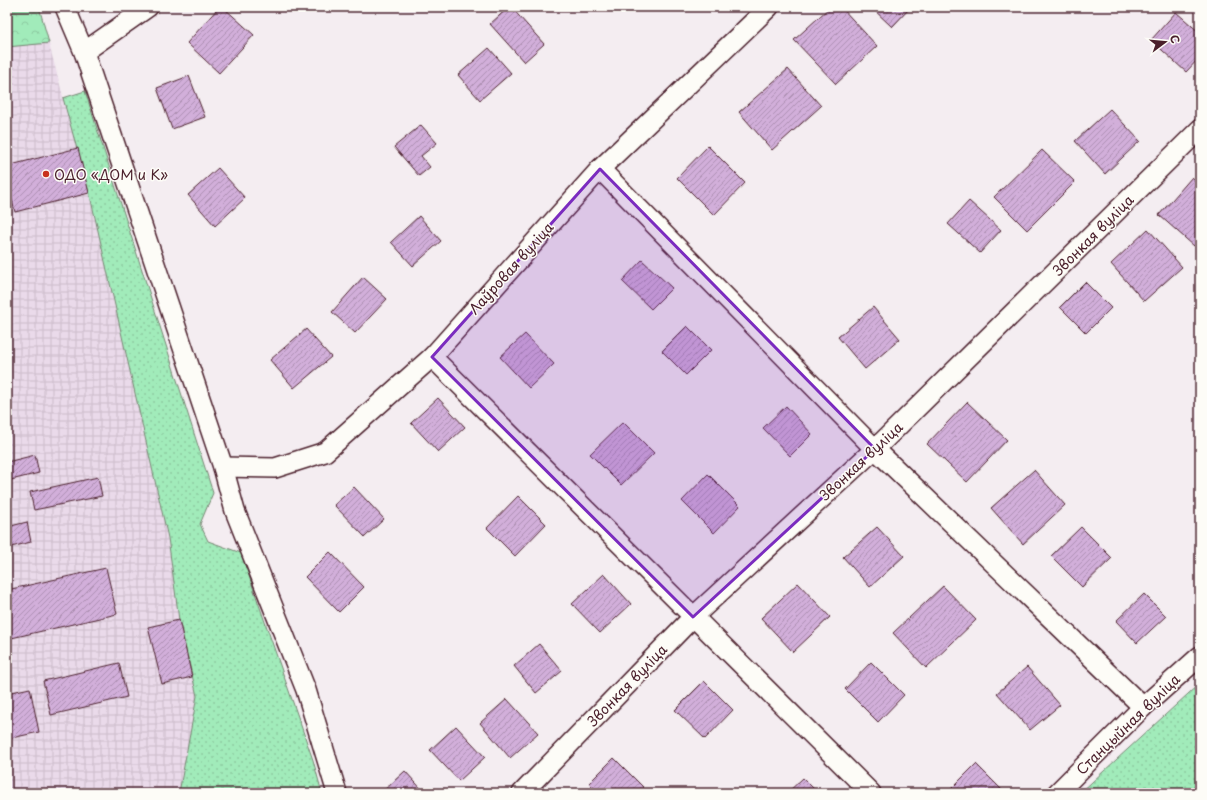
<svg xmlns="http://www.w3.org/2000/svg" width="1207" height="800" font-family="'Playpen Sans',sans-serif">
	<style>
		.industrial { fill: url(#industrial-grid) }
		.grass { fill: url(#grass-dots); stroke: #768572 }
		.forest { fill: url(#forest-crowns); stroke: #768572 }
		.building { fill: url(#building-hatch); stroke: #4a1f2b }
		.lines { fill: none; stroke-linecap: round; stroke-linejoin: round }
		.street-casing { stroke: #4a1f2b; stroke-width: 22 }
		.street { stroke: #fdfcf7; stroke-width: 19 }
		.marked { fill: #7b2cbf; fill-opacity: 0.2; stroke: #7b2cbf; stroke-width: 3; stroke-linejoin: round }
		.poi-dot { fill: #c8321e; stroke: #fdfcf7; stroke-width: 1.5 }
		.labels { text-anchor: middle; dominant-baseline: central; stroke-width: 3; stroke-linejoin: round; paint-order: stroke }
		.poi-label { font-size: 14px; fill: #4a1f2b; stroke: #fdfcf7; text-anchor: start }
		.street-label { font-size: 14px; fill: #4a1f2b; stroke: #fdfcf7 }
	</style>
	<defs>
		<pattern id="industrial-grid" width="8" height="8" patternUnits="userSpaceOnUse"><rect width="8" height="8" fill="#eadaea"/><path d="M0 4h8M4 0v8" fill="none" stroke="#cabbc9"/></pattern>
		<pattern id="grass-dots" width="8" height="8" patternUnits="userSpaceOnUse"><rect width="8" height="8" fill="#a1ebba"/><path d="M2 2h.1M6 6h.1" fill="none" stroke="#8cc9a0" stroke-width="1.8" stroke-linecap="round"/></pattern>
		<pattern id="forest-crowns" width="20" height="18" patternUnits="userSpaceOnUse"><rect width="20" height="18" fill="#a1ebba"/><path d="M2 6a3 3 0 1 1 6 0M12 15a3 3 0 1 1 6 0" fill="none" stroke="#8cc9a0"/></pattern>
		<pattern id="building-hatch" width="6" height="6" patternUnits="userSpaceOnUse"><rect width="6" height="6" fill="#d2afda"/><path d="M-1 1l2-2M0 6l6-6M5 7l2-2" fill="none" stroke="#ac8eb1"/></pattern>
	</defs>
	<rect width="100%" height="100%" fill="#f4edf1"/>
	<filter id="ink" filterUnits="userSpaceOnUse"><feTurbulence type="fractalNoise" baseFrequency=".025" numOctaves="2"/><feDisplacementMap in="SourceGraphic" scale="8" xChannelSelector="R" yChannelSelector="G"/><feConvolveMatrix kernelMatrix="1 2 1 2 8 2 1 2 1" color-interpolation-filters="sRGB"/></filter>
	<g filter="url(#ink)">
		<polygon class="industrial" points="7,7 39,7 91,200 168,538 179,620 197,696 179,793 7,793"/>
		<g class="grass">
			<polygon points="85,91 213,493 200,524 208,541 241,553 313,760 322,793 179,793 197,696 179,620 168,538 91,200 63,98"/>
			<polygon points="1200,683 1200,793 1080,793"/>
		</g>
		<polygon class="forest" points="7,7 39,7 49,43 7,47"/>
		<g class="building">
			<polygon points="219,7 223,7 254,35 219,73 187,43"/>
			<polygon points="274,7 283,7 278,11"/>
			<polygon points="509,7 511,7 544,44 524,62 490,24"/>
			<polygon points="830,7 841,7 877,46 836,84 794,40"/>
			<polygon points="871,7 911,7 892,27"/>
			<polygon points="1176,12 1200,33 1200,57 1186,72 1151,40"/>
			<polygon points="489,48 511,73 480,100 458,75"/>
			<polygon points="788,69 821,106 772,150 739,112"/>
			<polygon points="189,76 205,117 172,129 157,88"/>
			<polygon points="1110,109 1140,141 1105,174 1075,141"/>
			<polygon points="421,125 437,143 421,156 430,167 419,176 394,147"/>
			<polygon points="708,146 745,183 714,215 677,178"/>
			<polygon points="78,148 89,193 15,212 7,181 7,166"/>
			<polygon points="1042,150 1075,182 1027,230 994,197"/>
			<polygon points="218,168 245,198 215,226 188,195"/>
			<polygon points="1192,177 1200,184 1200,240 1194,246 1159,215"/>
			<polygon points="969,201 1001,230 980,253 948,224"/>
			<polygon points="419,216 441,241 413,266 391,242"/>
			<polygon points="1148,229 1182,267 1144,301 1111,264"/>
			<polygon points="642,260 672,288 651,309 622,281"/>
			<polygon points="363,277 387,299 355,333 332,312"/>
			<polygon points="1085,282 1111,308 1086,333 1060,307"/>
			<polygon points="873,307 900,339 865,369 838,337"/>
			<polygon points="687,326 711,350 686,375 662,351"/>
			<polygon points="306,329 331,357 294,388 270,360"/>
			<polygon points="525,334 554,364 529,388 500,357"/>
			<polygon points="438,398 465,427 438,452 411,423"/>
			<polygon points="967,402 1007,440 967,482 927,444"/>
			<polygon points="786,406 812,434 790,456 763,428"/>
			<polygon points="623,422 654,453 621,485 590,454"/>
			<polygon points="35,455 39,473 7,481 7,462"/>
			<polygon points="1034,470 1065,505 1023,544 991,508"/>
			<polygon points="708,474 740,506 714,533 682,501"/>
			<polygon points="98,477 102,496 34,510 30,492"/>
			<polygon points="354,487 384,519 365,537 334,505"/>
			<polygon points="518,496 546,524 515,556 487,528"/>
			<polygon points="27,522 31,542 7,548 7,527"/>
			<polygon points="877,527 904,556 870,587 843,557"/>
			<polygon points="1081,527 1112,558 1082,587 1051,556"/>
			<polygon points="330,552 364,587 339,612 305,577"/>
			<polygon points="106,568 117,614 7,639 7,590"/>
			<polygon points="604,574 631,604 600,633 572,604"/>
			<polygon points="798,583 830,617 793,652 761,618"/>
			<polygon points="943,586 976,620 926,668 893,633"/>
			<polygon points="1144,594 1166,616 1137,643 1116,621"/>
			<polygon points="179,620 192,677 162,684 148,627"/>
			<polygon points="539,644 562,671 536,693 514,666"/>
			<polygon points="871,662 904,695 878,722 845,689"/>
			<polygon points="119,663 127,697 51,715 43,681"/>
			<polygon points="1027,667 1060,705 1030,730 997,693"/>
			<polygon points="704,681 733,710 705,739 675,710"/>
			<polygon points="30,688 39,732 7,739 7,693"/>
			<polygon points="507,699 538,733 510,758 480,723"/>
			<polygon points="456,726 485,757 459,781 430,750"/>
			<polygon points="614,758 643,787 637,793 599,793 589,783"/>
			<polygon points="976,764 1005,793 947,793"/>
			<polygon points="405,771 425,793 381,793"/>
			<polygon points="803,778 818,793 787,793"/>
		</g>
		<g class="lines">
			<g class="street-casing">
				<g id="street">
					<polyline points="65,7 84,52 223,467 235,511 306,690 337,793"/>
					<polyline points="84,52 148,7"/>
					<polyline points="600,169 875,449 1143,707"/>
					<polyline points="432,357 871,793"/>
					<polyline points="223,467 275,468 325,452 432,357 600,169 769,7"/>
					<polyline points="522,793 693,617 875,449 1200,129"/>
					<polyline points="1057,793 1143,707 1200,656"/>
				</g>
			</g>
			<use href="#street" class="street"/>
		</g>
	</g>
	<path class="marked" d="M600 169 875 449 693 617 432 357Z"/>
	<circle class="poi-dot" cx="46" cy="174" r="4"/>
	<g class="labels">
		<g class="poi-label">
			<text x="54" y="174">ОДО «ДОМ и К»</text>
		</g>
		<g class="street-label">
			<text transform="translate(1093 235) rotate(-45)">Звонкая вуліца</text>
			<text transform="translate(511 268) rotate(-48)">Лаўровая вуліца</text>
			<text transform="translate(861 461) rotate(-43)">Звонкая вуліца</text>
			<text transform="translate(627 685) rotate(-46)">Звонкая вуліца</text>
			<text transform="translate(1128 724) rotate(-44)">Станцыйная вуліца</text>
		</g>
	</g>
	<rect width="1207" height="800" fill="none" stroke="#fdfcf7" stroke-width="24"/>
	<rect x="12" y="12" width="1183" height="776" fill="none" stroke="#4a1f2b" stroke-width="1.5" filter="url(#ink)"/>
	<g transform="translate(1165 42) rotate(74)" stroke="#fdfcf7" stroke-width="3" paint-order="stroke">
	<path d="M0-3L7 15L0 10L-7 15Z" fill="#4a1f2b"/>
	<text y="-6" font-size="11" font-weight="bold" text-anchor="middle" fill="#4a1f2b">С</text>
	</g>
</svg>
